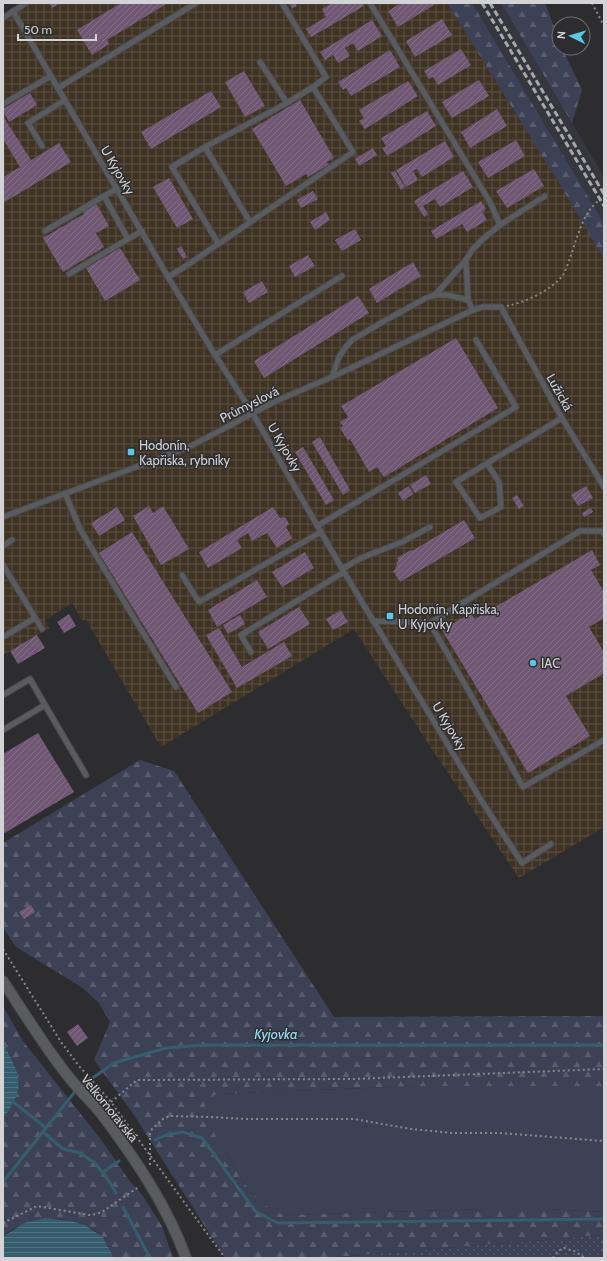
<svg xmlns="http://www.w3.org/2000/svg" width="607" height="1261" font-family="Cabin,sans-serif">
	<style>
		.built { fill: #35363e }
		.industrial { fill: url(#industrial-grid) }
		.grass { fill: #3d4156 }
		.forest { fill: url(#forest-firs) }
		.park { fill: url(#park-dots) }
		.water { fill: url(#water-rules) }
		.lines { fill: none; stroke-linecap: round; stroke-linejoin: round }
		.stream { stroke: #355d6e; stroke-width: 3 }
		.building { fill: url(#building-hatch) }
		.service-casing { stroke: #4a4a4d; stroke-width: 7 }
		.tertiary-casing { stroke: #4a4a4d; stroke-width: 12 }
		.path { stroke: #88888b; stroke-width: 2; stroke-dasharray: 2 3; stroke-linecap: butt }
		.service { stroke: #5a5b5e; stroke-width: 5 }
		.tertiary { stroke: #5a5b5e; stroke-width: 10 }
		.rail { stroke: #a8a8aa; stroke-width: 3; stroke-dasharray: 6 3; stroke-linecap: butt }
		.poi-dot { fill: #59c8e4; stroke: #2d2d30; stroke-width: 1.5 }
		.labels { text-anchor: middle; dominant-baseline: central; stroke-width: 3; stroke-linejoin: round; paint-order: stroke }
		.street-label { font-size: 13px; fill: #d3d3d5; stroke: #2d2d30 }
		.poi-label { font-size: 13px; fill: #d3d3d5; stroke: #2d2d30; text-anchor: start }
		.water-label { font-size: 14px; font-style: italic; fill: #98e1ff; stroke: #2d2d30 }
	</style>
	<defs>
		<pattern id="industrial-grid" width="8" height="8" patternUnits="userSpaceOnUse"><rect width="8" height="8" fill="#3f3324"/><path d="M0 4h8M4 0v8" fill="none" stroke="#5a5043"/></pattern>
		<pattern id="forest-firs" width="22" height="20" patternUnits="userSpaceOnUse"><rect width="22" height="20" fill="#3d4156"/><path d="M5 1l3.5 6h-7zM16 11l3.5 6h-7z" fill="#585c6d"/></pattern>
		<pattern id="park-dots" width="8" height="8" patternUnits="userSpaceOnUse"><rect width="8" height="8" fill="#3d4156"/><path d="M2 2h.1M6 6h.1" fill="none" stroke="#585c6d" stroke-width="1.8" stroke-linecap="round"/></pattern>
		<pattern id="water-rules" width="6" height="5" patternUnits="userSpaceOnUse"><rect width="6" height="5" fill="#355d6e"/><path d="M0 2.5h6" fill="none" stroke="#517382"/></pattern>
		<pattern id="building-hatch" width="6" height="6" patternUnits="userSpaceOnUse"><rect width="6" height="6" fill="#705773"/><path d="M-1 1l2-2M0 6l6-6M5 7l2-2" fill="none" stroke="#846e86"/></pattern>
	</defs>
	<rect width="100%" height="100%" fill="#2d2d30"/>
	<polygon class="built" points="472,3 501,3 596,163 604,176 604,223"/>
	<polygon class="industrial" points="31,3 447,3 562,188 604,259 604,827 519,878 431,748 354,629 161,747 86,620 82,620 72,603 45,620 50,628 3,655 3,20"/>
	<polygon class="grass" points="416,1086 604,1086 604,1212 546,1209 485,1209 288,1215 274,1212 263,1203 247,1187 205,1118 205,1107 208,1099 217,1094"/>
	<g class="forest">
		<polygon points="447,3 472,3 604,223 604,259 562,188"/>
		<polygon points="501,3 545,3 559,40 559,48 562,48 582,90 572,123"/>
		<polygon points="140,760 174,771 334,1017 604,1016 604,1086 416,1086 217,1094 208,1099 205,1107 205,1118 247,1187 263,1203 274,1212 288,1215 485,1209 546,1209 604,1212 604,1235 325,1258 225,1258 134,1115 94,1060 110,1022 99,1003 83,988 16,947 3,928 3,843"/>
		<path d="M3 1006 23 1041 102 1141 129 1180 142 1195 162 1226 173 1258H114C110 1252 107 1241 102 1236 76 1213 28 1213 3 1237V1118L13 1103 15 1065 3 1043Z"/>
	</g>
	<polygon class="park" points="604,1235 604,1258 325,1258"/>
	<g class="water">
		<path d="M3 1043C20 1074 27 1088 3 1118Z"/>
		<polygon points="45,1218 72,1221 85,1225 103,1237 114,1258 3,1258 3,1237 4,1236 24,1223"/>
	</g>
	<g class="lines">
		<g class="stream">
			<polyline points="12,1101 46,1128"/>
			<polyline points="43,1132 63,1149 80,1153 95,1163 109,1181 116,1193"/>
			<polyline points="155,1140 166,1135 183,1132 202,1138 256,1212 278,1223 604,1219"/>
			<polyline points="103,1172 119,1161"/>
			<polyline points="3,1182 77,1089 114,1063 166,1048 203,1045 604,1045"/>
			<polyline points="123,1207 150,1258"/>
		</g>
	</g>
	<g class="building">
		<polygon points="49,3 61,3 52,8"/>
		<polygon points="121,3 168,3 107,40 109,44 92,55 77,30"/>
		<polygon points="289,3 295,3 297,6 292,8"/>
		<polygon points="332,3 362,3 364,6 311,37 306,29 326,17 322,9"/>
		<polygon points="401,3 433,3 434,5 398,27 388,11"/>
		<polygon points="442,19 452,35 415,57 406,41"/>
		<polygon points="372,20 382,36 358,51 353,43 345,48 350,56 338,63 333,55 325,60 320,52"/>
		<polygon points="461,49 471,65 438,85 433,77 429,79 424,71"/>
		<polygon points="390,50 400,67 351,96 346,88 343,90 338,82"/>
		<polygon points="244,71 265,106 245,117 225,82"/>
		<polygon points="479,80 489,96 452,118 442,102"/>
		<polygon points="408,81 418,96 365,129 359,121 364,118 359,110"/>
		<polygon points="211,91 221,107 151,149 141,132"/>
		<polygon points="30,93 37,105 9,122 3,111 3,109"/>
		<polygon points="300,100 334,158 327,162 328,165 308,177 306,174 286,186 252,129"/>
		<polygon points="497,109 507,126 470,148 461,132"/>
		<polygon points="427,111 436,126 387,156 382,148 386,146 381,138"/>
		<polygon points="3,116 31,160 25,164 59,143 71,162 3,203 3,177 20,167 3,139"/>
		<polygon points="516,140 525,156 488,178 478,162"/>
		<polygon points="445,141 454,157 422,177 417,169 413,171 418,180 406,187 396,170"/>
		<polygon points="373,148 377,155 359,166 355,159"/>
		<polygon points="534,169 544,186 507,208 496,191"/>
		<polygon points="395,171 405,187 401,190 391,173"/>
		<polygon points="463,171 473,187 440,207 435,199 423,206 428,214 424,217 414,201"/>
		<polygon points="169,178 193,219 177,228 153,187"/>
		<polygon points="313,191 318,199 301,208 297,200"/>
		<polygon points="481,201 486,209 482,212 487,220 467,232 462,224 436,239 431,231"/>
		<polygon points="96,203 109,226 96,233 104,247 63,272 43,238 84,214 82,211"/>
		<polygon points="326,212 330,220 315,230 310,222"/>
		<polygon points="355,229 361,240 342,251 335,240"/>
		<polygon points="181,246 187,257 183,259 177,249"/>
		<polygon points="120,248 140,280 105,301 86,268"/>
		<polygon points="308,255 315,266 295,277 289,266"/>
		<polygon points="413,262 421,276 377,303 369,289"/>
		<polygon points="262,281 268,292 249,303 243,292"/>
		<polygon points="358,296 369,313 264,378 254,361"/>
		<polygon points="456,338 498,408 384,477 377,467 369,472 350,439 348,441 340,428 343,426 340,422 348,417 341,406"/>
		<polygon points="320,437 350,490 343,495 312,442"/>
		<polygon points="303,447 334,500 326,505 295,452"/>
		<polygon points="426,475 431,484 415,493 410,485"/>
		<polygon points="409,486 413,494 403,501 398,493"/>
		<polygon points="586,486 593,498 578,506 571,495"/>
		<polygon points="517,495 524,506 519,509 512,498"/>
		<polygon points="149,506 153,513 163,506 189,549 161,565 133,516"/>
		<polygon points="117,507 125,520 99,536 91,523"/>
		<polygon points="273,507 280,518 285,517 289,524 286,527 292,538 277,548 267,533 252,541 248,533 237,540 242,548 208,568 199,552"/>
		<polygon points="591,508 593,512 584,517 582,513"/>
		<polygon points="464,520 475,538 400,582 393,571 395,570 398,560 397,558 411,550 412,551"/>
		<polygon points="132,532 232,692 198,713 99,553"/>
		<polygon points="592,550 600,565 591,570 604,592 604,618 589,627 604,652 604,673 566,696 590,736 528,773 442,630 471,613 475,619"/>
		<polygon points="305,552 314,568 282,587 272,572"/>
		<polygon points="257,580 267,597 217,627 208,610"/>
		<polygon points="299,607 310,624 268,649 258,632"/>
		<polygon points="341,610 348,622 333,630 326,619"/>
		<polygon points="69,614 76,626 64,633 57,622"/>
		<polygon points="240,615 245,624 228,634 223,625"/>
		<polygon points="219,628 242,667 284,642 292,656 237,688 206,635"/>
		<polygon points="37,635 45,648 18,664 10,651"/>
		<polygon points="38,733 74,792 3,834 3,754"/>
		<polygon points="31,905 35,912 24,919 19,912"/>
		<polygon points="78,1024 88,1038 77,1046 67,1032"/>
	</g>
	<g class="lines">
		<g class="service-casing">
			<g id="service">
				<polyline points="282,3 326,77 313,87"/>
				<polyline points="370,3 490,202 500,225"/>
				<polyline points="13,11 168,277 215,355 253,414 344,572 481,800 522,863 551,844"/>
				<polyline points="3,18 26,3"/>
				<polyline points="260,62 287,103"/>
				<polyline points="58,88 196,3"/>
				<polyline points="3,104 51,76"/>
				<polyline points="42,146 28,123 65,100"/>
				<polyline points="104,196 117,189"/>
				<polyline points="45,231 104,196 128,239 69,274"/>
				<polyline points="128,239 142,231"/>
				<polyline points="218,243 172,167 205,147 250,222"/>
				<polyline points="466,260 468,300 473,310"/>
				<polyline points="168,277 186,266 353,152 313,87 287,103 205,147"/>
				<polyline points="435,295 466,260 472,250 484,238 500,225 545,196"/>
				<polyline points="215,355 342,276"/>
				<polyline points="332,377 339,357 345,348 352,340 386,320 426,298 435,295 447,295 468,300"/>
				<polyline points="487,463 499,482 501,507 480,518 456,482 562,418"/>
				<polyline points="65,493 80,529 176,687"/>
				<polyline points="3,517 189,447 276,401 332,377 473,310 483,307 501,307 559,413 604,487"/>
				<polyline points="317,526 516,407 476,340"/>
				<polyline points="3,546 12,540"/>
				<polyline points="3,565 42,629"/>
				<polyline points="342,569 361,558 402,542 430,527"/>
				<polyline points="182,575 199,602 321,532"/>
				<polyline points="373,621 430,623 580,531 603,531 604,534"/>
				<polyline points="430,623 523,787 604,740"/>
				<polyline points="3,637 35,618"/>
				<polyline points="251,652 241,635 344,572"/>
				<polyline points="3,695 30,679 45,705"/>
				<polyline points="3,730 45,705 86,775"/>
			</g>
		</g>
		<g class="tertiary-casing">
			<path id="tertiary" d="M3 981C24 1013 44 1046 68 1076 78 1089 90 1100 100 1112 134 1157 167 1205 186 1258"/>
		</g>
		<g class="path">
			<polyline points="592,3 604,26"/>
			<path d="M507 306C526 302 552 290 563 275 566 270 568 263 570 258 578 236 583 209 604 197"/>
			<polyline points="3,949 61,1042 79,1066 111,1102 225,1258"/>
			<polyline points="111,1102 137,1080 354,1079 604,1069"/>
			<polyline points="150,1165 150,1134 152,1129 163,1119 170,1116 209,1117 248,1119 354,1119 411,1129 453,1133 500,1133 604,1141"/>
			<polyline points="3,1223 37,1206 89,1215 96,1214 102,1212 140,1186"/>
			<polyline points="553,1258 558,1251 564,1248 574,1251 585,1258"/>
		</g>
		<use href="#service" class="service"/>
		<use href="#tertiary" class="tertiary"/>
		<g class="rail">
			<polyline points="482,3 604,206"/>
			<polyline points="490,3 604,194"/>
		</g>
	</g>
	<g class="poi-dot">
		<rect x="127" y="448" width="8" height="8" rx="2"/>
		<rect x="386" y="612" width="8" height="8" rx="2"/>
		<circle cx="533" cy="663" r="4"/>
	</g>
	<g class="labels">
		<g class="street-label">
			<text transform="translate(118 170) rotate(60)">U Kyjovky</text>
			<text transform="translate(560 392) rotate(61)">Lužická</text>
			<text transform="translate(249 404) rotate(-27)">Průmyslová</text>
			<text transform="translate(285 447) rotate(60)">U Kyjovky</text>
			<text transform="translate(450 726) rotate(59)">U Kyjovky</text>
			<text transform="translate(110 1108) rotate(51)">Velkomoravská</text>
		</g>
		<g class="poi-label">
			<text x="139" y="445">Hodonín,<tspan x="139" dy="15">Kapřiska, rybníky</tspan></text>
			<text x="398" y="609">Hodonín, Kapřiska,<tspan x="398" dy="15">U Kyjovky</tspan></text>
			<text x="541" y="663">IAC</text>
		</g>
		<g class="water-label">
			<text x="276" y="1034">Kyjovka</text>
		</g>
	</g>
	<rect width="607" height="1261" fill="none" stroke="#d3d3d5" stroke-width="8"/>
	<g transform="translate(571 36) rotate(275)"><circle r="19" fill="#2d2d30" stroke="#6f6f72"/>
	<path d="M0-3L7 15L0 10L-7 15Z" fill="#59c8e4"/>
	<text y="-6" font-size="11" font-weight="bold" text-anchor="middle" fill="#d3d3d5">N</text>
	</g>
	<path d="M18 34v6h78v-6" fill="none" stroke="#d3d3d5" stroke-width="2"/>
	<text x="24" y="34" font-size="12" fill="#d3d3d5" stroke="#2d2d30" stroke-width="3" paint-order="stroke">50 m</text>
</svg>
